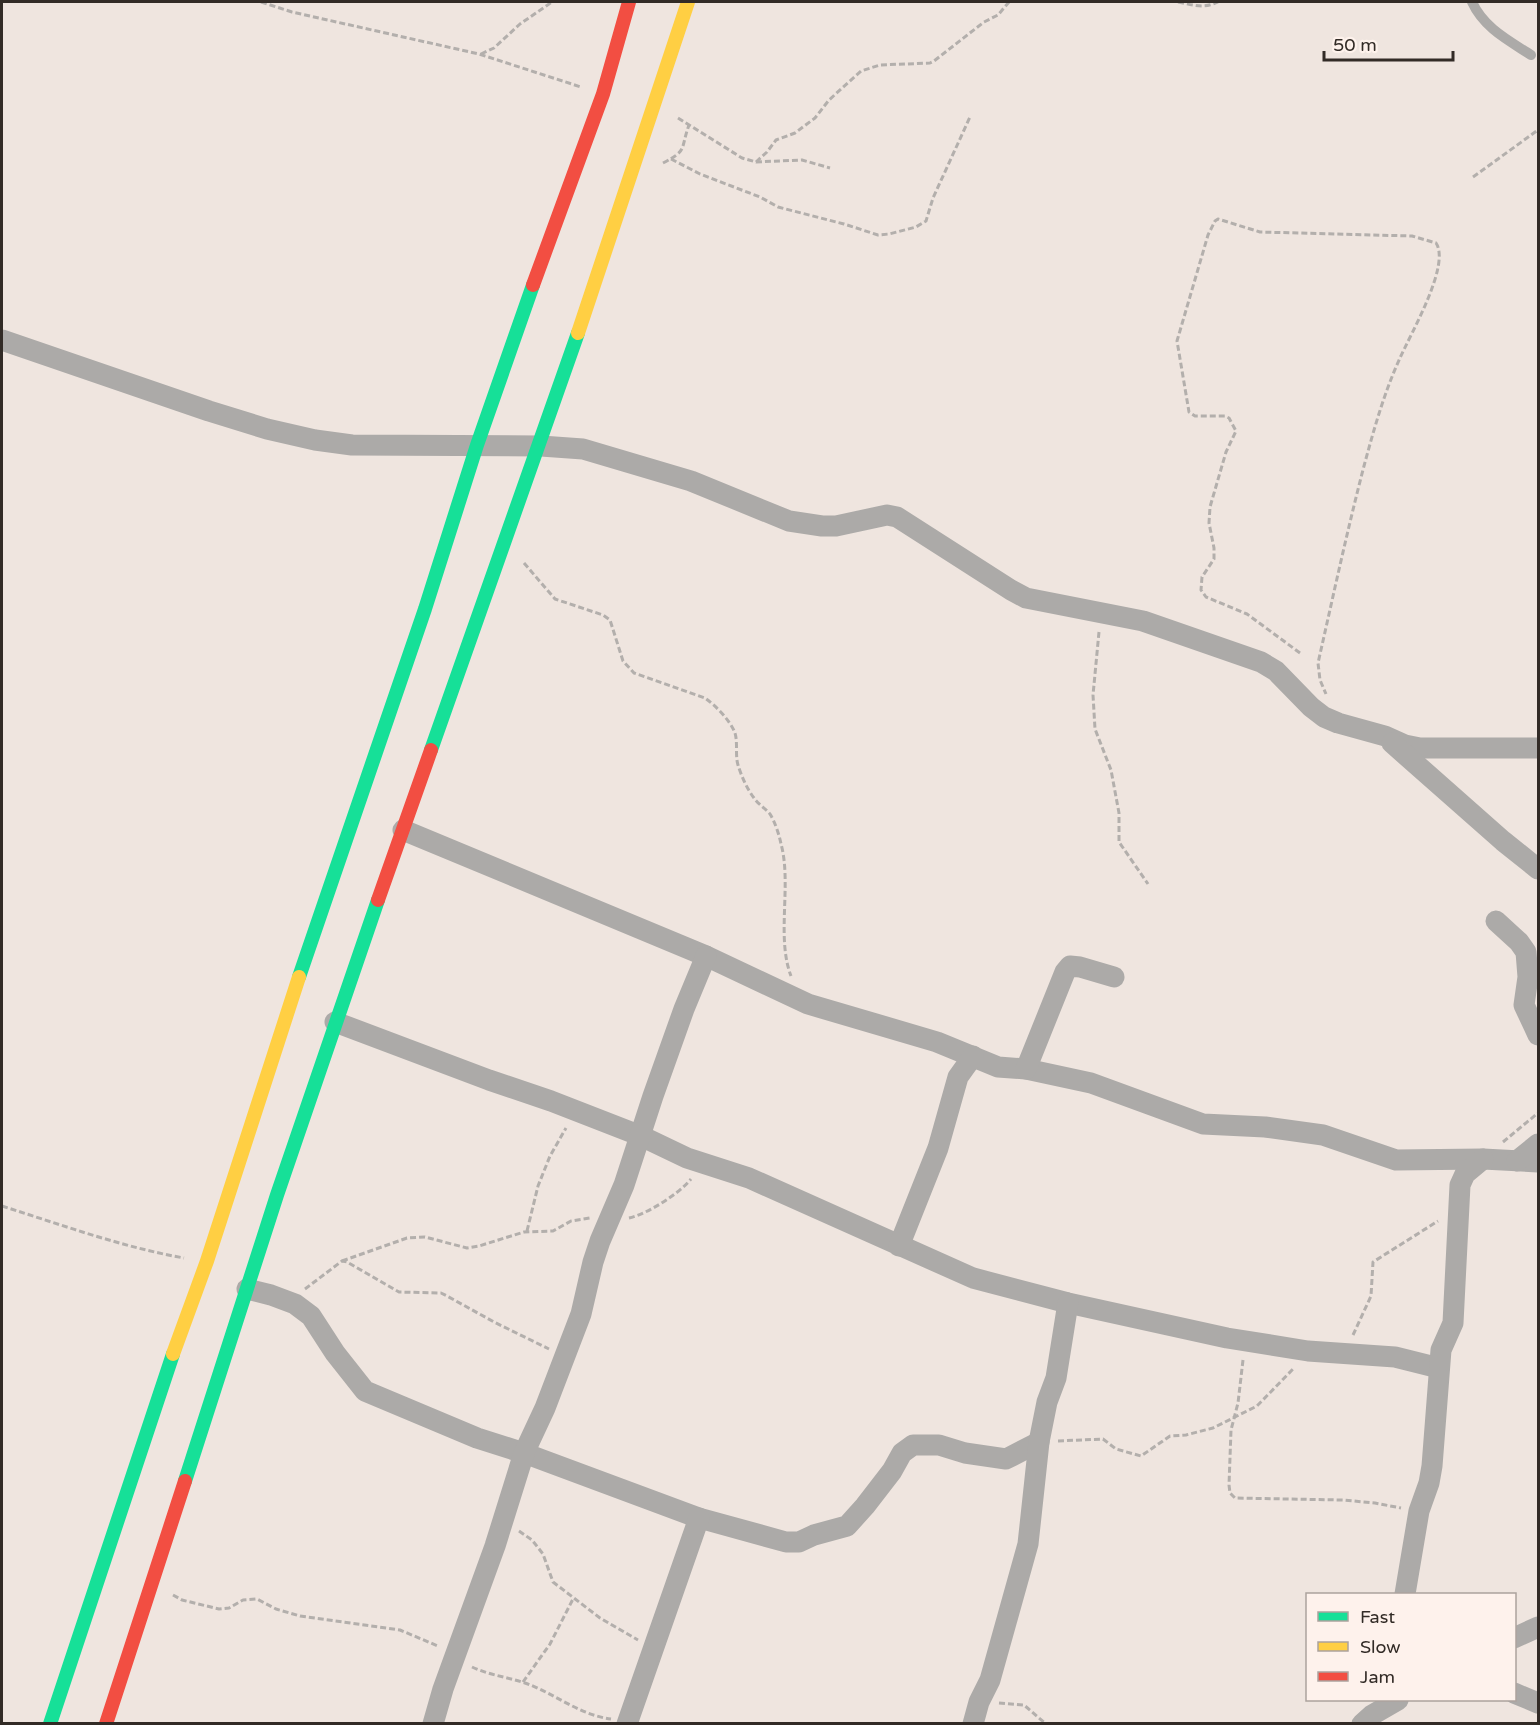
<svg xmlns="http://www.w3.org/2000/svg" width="1540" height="1725" font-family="'Varela Round',sans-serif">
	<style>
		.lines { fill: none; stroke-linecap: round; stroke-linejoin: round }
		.path { stroke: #b3afac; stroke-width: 3; stroke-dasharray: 6 3; stroke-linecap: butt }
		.lane { stroke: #acaaa8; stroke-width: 10 }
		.street { stroke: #acaaa8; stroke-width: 21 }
		.fast { stroke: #16e098; stroke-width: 14 }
		.slow { stroke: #ffcf43; stroke-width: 14 }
		.jam { stroke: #f24e42; stroke-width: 14 }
	</style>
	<rect width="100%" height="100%" fill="#efe5df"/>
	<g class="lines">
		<g class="path">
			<polyline points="261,2 292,12 479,54 581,87"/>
			<path d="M1178 2C1193 5 1204 9 1218 2"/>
			<polyline points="481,54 494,48 520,24 552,2"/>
			<polyline points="678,118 742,158 756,162 802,160 830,168"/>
			<polyline points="671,159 700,174 760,197 778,207 844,224 878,235 889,234 916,227 926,221 933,198 970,117"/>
			<polyline points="756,162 767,152 776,140 795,133 815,118 829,100 861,71 880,65 930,63 934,61 984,22 998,15 1009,2"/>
			<path d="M663 163C688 150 680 150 689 125"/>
			<polyline points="1473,177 1538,130"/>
			<path d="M524 563 555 599 603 615 610 620 623 661 634 673 705 698C716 706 730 720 735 733 738 743 735 755 738 765 741 775 747 789 754 798 758 804 765 808 770 814 775 822 779 834 781 844 792 884 776 937 791 976"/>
			<polyline points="1099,632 1093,695 1095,729 1111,770 1119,813 1119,842 1148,884"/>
			<path d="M1300 653 1247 614 1206 597 1201 590 1202 577 1214 559V548L1209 523 1210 507 1226 452 1236 431 1229 418 1225 416H1195L1189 412 1177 341 1208 235 1215 221 1218 219 1260 232 1412 236 1436 243C1451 265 1410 335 1400 358 1384 393 1374 429 1364 466 1347 531 1333 597 1318 663L1320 680 1326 694"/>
			<polyline points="1503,1142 1538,1113"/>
			<path d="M2 1206C62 1225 122 1247 184 1258"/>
			<path d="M629 1218C647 1214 679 1194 691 1179"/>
			<polyline points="527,1231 538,1186 550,1156 566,1128"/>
			<polyline points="342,1261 407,1238 425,1237 467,1248 479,1246 524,1232 553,1231 571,1221 590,1218"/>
			<polyline points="305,1289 342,1261 347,1262 399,1292 441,1293 447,1296 494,1322 549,1349"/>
			<polyline points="1353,1335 1371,1296 1373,1262 1438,1221"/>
			<polyline points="1243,1360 1238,1403 1231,1430 1229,1485 1230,1493 1235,1498 1343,1500 1375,1503 1401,1508"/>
			<polyline points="1058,1441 1103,1439 1116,1449 1141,1456 1170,1436 1186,1435 1213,1428 1257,1406 1294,1368"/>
			<polyline points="519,1531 532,1540 543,1554 553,1582 600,1618 638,1640"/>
			<polyline points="173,1595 182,1600 219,1609 229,1608 243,1600 257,1599 276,1609 300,1616 400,1630 438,1646"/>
			<path d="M472 1667C489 1675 507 1677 525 1683 554 1693 579 1715 611 1719"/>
			<polyline points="523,1682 550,1644 573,1599"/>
			<polyline points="999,1703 1024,1705 1046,1724"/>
		</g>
		<path class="lane" d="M1472 2C1484 28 1508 40 1531 55"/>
		<g class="street">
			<polyline points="2,340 209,411 267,429 315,440 352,445 541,446 583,449 691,481 789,521 822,526 836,526 887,515 897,517 1011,590 1026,598 1143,621 1261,662 1276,671 1311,707 1324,717 1338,723 1385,736 1405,745 1420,748 1538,748"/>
			<polyline points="1392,743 1503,841 1538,869"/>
			<polyline points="403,830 706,956 808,1004 937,1042 998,1067 1026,1069 1091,1083 1203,1124 1265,1127 1323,1135 1396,1160 1483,1159 1538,1162"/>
			<polyline points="1496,921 1519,942 1526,952 1528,977 1524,1005 1538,1035"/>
			<polyline points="335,1022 489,1080 551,1101 641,1136 687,1158 749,1178 973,1278 1068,1303 1227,1338 1308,1351 1395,1357 1439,1368"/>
			<polyline points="1026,1069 1065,972 1070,966 1080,967 1114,977"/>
			<polyline points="1517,1161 1538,1144"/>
			<polyline points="899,1246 938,1148 958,1077 973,1056"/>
			<polyline points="247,1289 271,1295 295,1304 311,1316 335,1353 365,1391 477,1438 524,1453 699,1518 786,1542 799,1542 814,1535 847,1526 865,1506 892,1471 902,1453 913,1445 939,1445 965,1453 1006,1459 1039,1442"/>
			<polyline points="1405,1594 1419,1511 1429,1483 1432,1466 1441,1350 1453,1323 1460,1185 1465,1174 1483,1159"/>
			<polyline points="1514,1638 1538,1627"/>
			<polyline points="1514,1693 1538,1703"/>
			<polyline points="433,1724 443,1689 495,1546 524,1453 545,1408 581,1314 593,1262 600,1241 624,1185 653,1096 684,1009 706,956"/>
			<polyline points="627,1724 699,1518"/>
			<polyline points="973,1724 979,1702 990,1680 1028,1544 1039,1442 1047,1402 1056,1378 1068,1303"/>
			<polyline points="1362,1724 1372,1715 1398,1700"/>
		</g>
		<g class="fast">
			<polyline points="431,750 578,333"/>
			<polyline points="299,977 425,609 477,445 533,285"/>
			<polyline points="185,1481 277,1195 378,900"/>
			<polyline points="50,1724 173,1354"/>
		</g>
		<g class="slow">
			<polyline points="578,333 688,2"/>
			<polyline points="173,1354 207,1261 299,977"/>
		</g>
		<g class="jam">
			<polyline points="533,285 603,94 629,2"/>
			<polyline points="378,900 431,750"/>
			<polyline points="106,1724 185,1481"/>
		</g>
	</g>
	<rect width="1540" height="1725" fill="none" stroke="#322b26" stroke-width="6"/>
	<rect x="1306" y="1593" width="210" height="108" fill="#fef2ec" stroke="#aca29d" stroke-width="1.5"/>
	<rect x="1318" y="1612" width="30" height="9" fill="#16e098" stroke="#aca29d" stroke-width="1.5"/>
	<text x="1360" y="1623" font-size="18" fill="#322b26">Fast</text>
	<rect x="1318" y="1642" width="30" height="9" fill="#ffcf43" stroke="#aca29d" stroke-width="1.5"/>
	<text x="1360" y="1653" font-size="18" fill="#322b26">Slow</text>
	<rect x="1318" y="1672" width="30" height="9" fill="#f24e42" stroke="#aca29d" stroke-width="1.5"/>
	<text x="1360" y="1683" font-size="18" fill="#322b26">Jam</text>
	<path d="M1324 51v9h129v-9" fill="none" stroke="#322b26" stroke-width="3"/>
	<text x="1333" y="51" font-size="18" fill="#322b26" stroke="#fef2ec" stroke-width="4.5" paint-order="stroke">50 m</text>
</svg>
